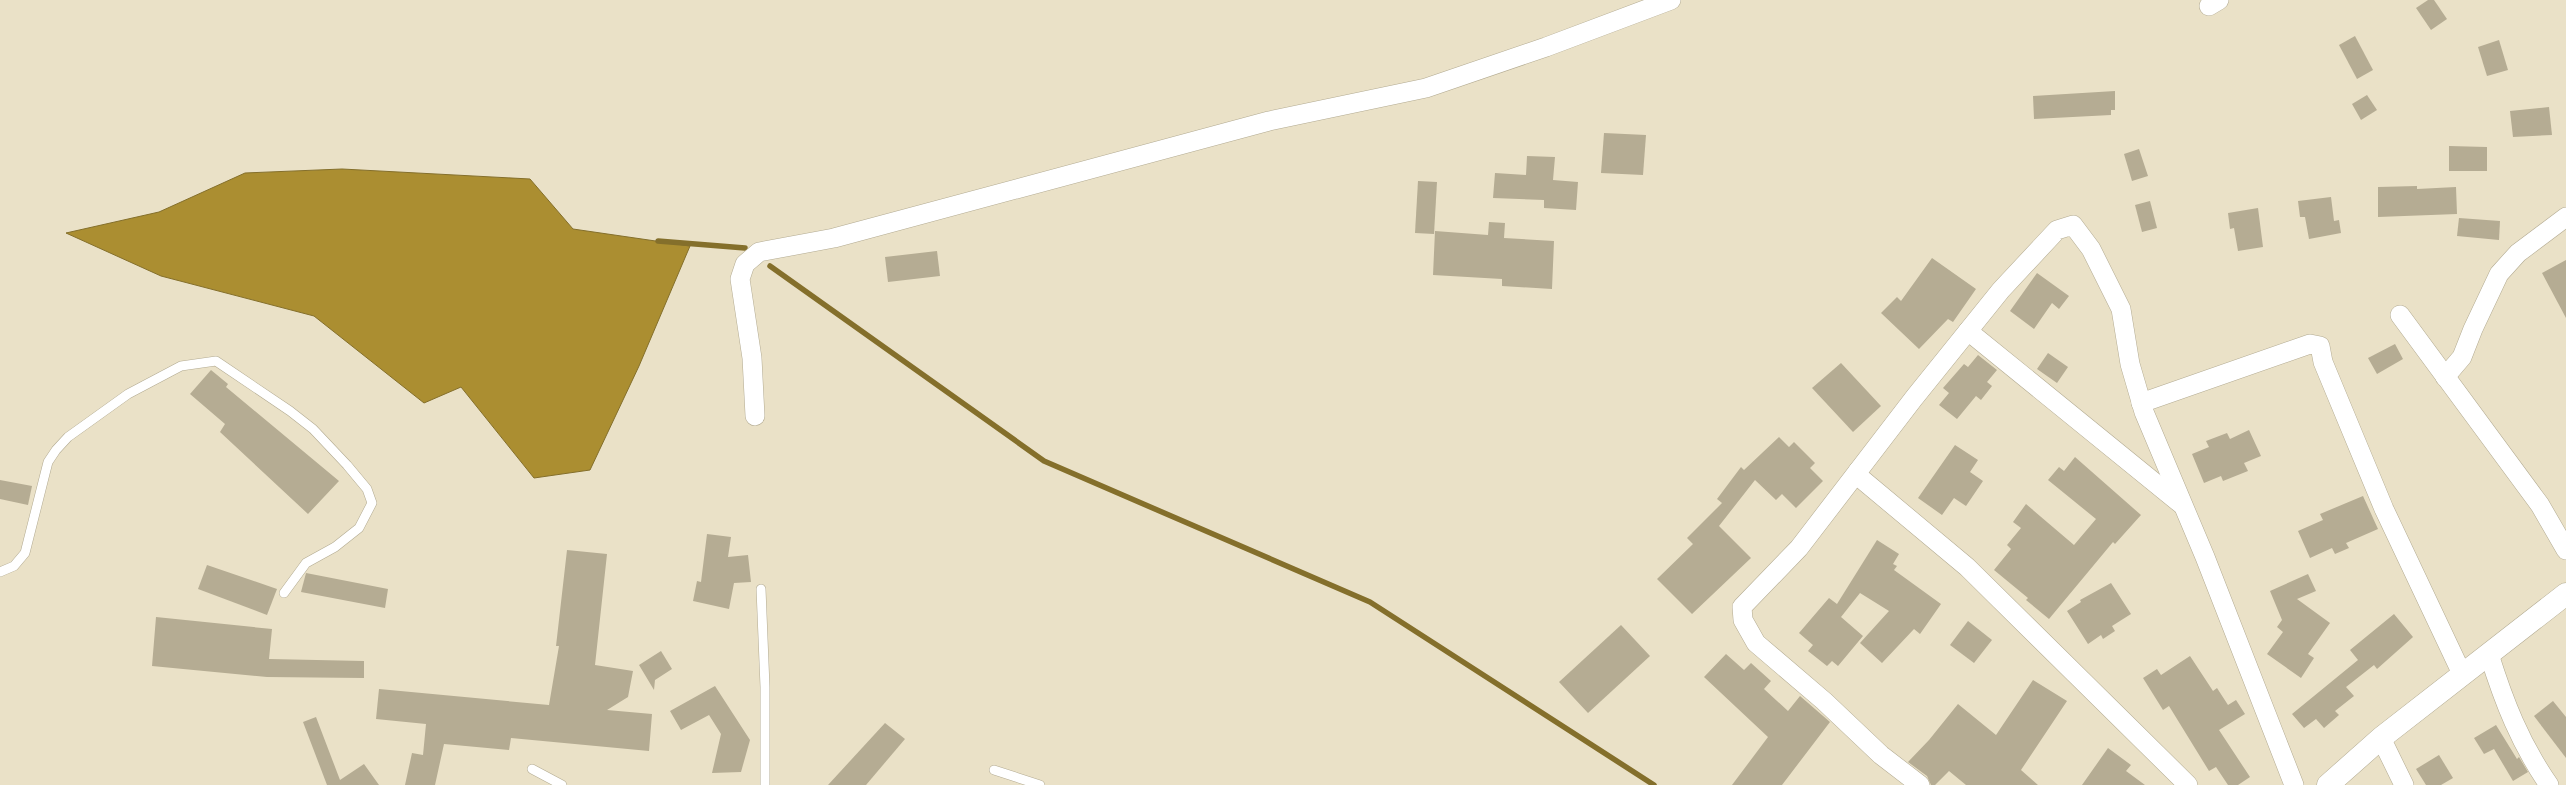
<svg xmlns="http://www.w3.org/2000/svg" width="2566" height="785" font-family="Ubuntu,sans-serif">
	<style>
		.water { fill: #ab8e31; stroke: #846f2b }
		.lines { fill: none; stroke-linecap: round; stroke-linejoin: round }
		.stream { stroke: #846f2b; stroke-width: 5.5 }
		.building { fill: #b5ac93 }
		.service-casing { stroke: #b2aa91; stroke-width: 10 }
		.minor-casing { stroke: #b2aa91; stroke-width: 20 }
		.tertiary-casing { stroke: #b2aa91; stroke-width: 23 }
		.service { stroke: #fff; stroke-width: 9 }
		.minor { stroke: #fff; stroke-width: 19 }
		.tertiary { stroke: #fff; stroke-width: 22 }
	</style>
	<rect width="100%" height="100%" fill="#eae1c7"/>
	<polygon class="water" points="342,169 530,179 573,229 690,246 639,366 590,470 534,478 461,387 424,403 314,316 161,276 66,233 159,212 245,173"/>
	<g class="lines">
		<g class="stream">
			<polyline points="658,241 745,248"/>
			<polyline points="770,266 1044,461 1370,602 1654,785"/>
		</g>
	</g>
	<g class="building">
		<polygon points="2428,0 2434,0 2447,19 2431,30 2416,8"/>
		<polygon points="2355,36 2373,70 2357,79 2339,45"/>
		<polygon points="2499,40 2508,70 2487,76 2478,47"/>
		<polygon points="2115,91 2115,110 2111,110 2111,115 2034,119 2033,96"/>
		<polygon points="2367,95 2377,110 2361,120 2352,104"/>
		<polygon points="2549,107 2552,135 2513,137 2510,111"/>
		<polygon points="1604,133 1646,135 1643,175 1601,173"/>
		<polygon points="2449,146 2487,147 2487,171 2449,171"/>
		<polygon points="2139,149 2148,176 2132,181 2124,154"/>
		<polygon points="1527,156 1555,157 1553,180 1578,182 1576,210 1544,208 1544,200 1493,198 1495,173 1526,175"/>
		<polygon points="1418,181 1437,182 1434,234 1415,233"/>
		<polygon points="2417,186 2417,189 2456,187 2457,214 2378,217 2378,187"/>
		<polygon points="2331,197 2334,221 2339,220 2341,233 2309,239 2305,217 2300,217 2298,201"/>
		<polygon points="2150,201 2157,228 2142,232 2135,205"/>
		<polygon points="2258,208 2263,247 2238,251 2234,228 2230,229 2228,213"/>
		<polygon points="2459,218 2500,221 2499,240 2457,236"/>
		<polygon points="1489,222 1505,223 1504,238 1554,241 1552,289 1502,286 1502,279 1433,275 1435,231 1488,235"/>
		<polygon points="937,251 940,276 888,282 885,257"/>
		<polygon points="1932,258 1976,289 1953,322 1948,319 1919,349 1881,313 1897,297 1901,301"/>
		<polygon points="2566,260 2566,318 2542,273"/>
		<polygon points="2037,273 2069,296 2059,309 2052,303 2034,329 2010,311"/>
		<polygon points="2395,344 2403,359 2377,374 2368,358"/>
		<polygon points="2048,353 2068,367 2057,383 2037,369"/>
		<polygon points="1978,355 1997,370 1987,382 1992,386 1981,400 1976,396 1957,419 1939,405 1949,393 1943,388 1964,364 1968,367"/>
		<polygon points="1841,363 1881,406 1853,432 1812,388"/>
		<polygon points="211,370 228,384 226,387 339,481 308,514 220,432 225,424 190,394"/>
		<polygon points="2249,430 2261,456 2244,463 2248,471 2223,481 2221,476 2204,483 2192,454 2209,447 2206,441 2227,433 2230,439"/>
		<polygon points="1779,437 1789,447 1794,442 1815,463 1810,468 1823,481 1796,508 1782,494 1776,500 1755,480 1719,526 1751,558 1692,614 1657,579 1693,544 1687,538 1722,503 1717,499 1741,467 1744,470"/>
		<polygon points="1955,445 1978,460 1970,472 1983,481 1966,506 1954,498 1942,515 1918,498"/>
		<polygon points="2075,457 2141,515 2115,544 2113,542 2049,619 2026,600 2028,598 1994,570 2011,549 2007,545 2021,528 2013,522 2026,504 2074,545 2096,519 2048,480 2059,467 2064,471"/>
		<polygon points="0,480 32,486 28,505 0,499"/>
		<polygon points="2363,496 2378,529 2346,543 2349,548 2335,554 2332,548 2310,558 2298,531 2323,520 2320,514"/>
		<polygon points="707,534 731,537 728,557 748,555 751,582 734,583 729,609 693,601 697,581 701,582"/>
		<polygon points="1877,540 1899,554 1893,564 1897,566 1894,570 1941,604 1920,634 1914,629 1882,663 1860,643 1889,611 1860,593 1841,617 1863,636 1838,666 1832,661 1827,666 1808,651 1813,645 1799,633 1829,598 1837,604"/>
		<polygon points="567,550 607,554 595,665 633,671 628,697 607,710 652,714 649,751 511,738 509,750 444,744 435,785 405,785 412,753 423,755 426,724 376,719 379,689 549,705 559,646 556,646"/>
		<polygon points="207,565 277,589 267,615 198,589"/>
		<polygon points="306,573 388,589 385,608 301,592"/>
		<polygon points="2308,574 2316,591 2297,599 2330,623 2308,654 2314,658 2301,678 2267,654 2283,632 2277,627 2282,620 2270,591"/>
		<polygon points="2111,583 2131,614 2112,626 2115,631 2103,639 2101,635 2088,644 2067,611 2081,602 2080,600"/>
		<polygon points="2394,614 2413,637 2377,669 2374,665 2346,687 2354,696 2335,711 2339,715 2324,728 2316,719 2304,728 2292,714 2358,660 2350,650"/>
		<polygon points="156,617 272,629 269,659 364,661 364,678 267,677 152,666"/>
		<polygon points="1968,621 1992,640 1974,663 1950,645"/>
		<polygon points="1621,625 1650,656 1588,713 1559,682"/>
		<polygon points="661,651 672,669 655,680 654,690 639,665"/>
		<polygon points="1726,654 1744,670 1751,663 1771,681 1764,689 1788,711 1800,696 1830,722 1782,785 1732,785 1768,737 1704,677"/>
		<polygon points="2190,656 2213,691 2217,688 2228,705 2236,700 2245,714 2219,730 2250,777 2238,785 2228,785 2216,767 2209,771 2169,706 2163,710 2143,678 2157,669 2161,675"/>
		<polygon points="2033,680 2067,701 2021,770 2038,785 1966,785 1949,771 1935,785 1931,785 1927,776 1908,762 1929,740 1958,704 1996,735"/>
		<polygon points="715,686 750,740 741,772 712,773 721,734 709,715 681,730 670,711"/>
		<polygon points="2553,701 2566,717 2566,758 2534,716"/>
		<polygon points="316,717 340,780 364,764 379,785 327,785 303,722"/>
		<polygon points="885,723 905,739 866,785 828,785"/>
		<polygon points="2496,725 2517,759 2519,757 2528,772 2513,781 2494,749 2484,754 2474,738"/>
		<polygon points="2108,748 2131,765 2126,771 2145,785 2082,785"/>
		<polygon points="2439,755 2453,778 2441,785 2426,785 2416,769"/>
	</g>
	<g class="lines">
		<g class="service-casing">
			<g id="service">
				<polyline points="0,572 14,566 25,553 48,462 56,450 68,437 128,394 181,366 216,361 290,411 313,429 347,465 367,489 372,503 359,528 335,547 306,563 284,593"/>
				<polyline points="761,589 765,687 765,785"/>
				<polyline points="532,769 562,785"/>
				<polyline points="994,770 1040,785"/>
			</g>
		</g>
		<g class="minor-casing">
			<g id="minor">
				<polyline points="2209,6 2219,0"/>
				<polyline points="2400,315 2540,505 2566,550"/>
				<polyline points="1968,331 2181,504"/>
				<polyline points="2445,377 2462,357 2473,329 2499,274 2518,253 2566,217"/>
				<polyline points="2141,403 2310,344 2320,346 2323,362 2384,509 2462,674"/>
				<polyline points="755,416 752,358 740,279 745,264 759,252 834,238 1269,121 1426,88 1546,47 1671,0"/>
				<polyline points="1858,471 1858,476 1967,567 2188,785"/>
				<path d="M2489 654C2504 702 2520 743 2549 785"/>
				<polyline points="2381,738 2404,785"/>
				<polyline points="1920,785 1881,755 1824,701 1756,643 1743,620 1742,607 1799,548 1914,398 2001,290 2057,230 2073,225 2091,249 2121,309 2130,364 2144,412 2205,557 2294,785"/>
			</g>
		</g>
		<g class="tertiary-casing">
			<polyline id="tertiary" points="2328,785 2381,738 2566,594"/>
		</g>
		<use href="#service" class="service"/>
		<use href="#minor" class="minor"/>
		<use href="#tertiary" class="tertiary"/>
	</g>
</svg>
